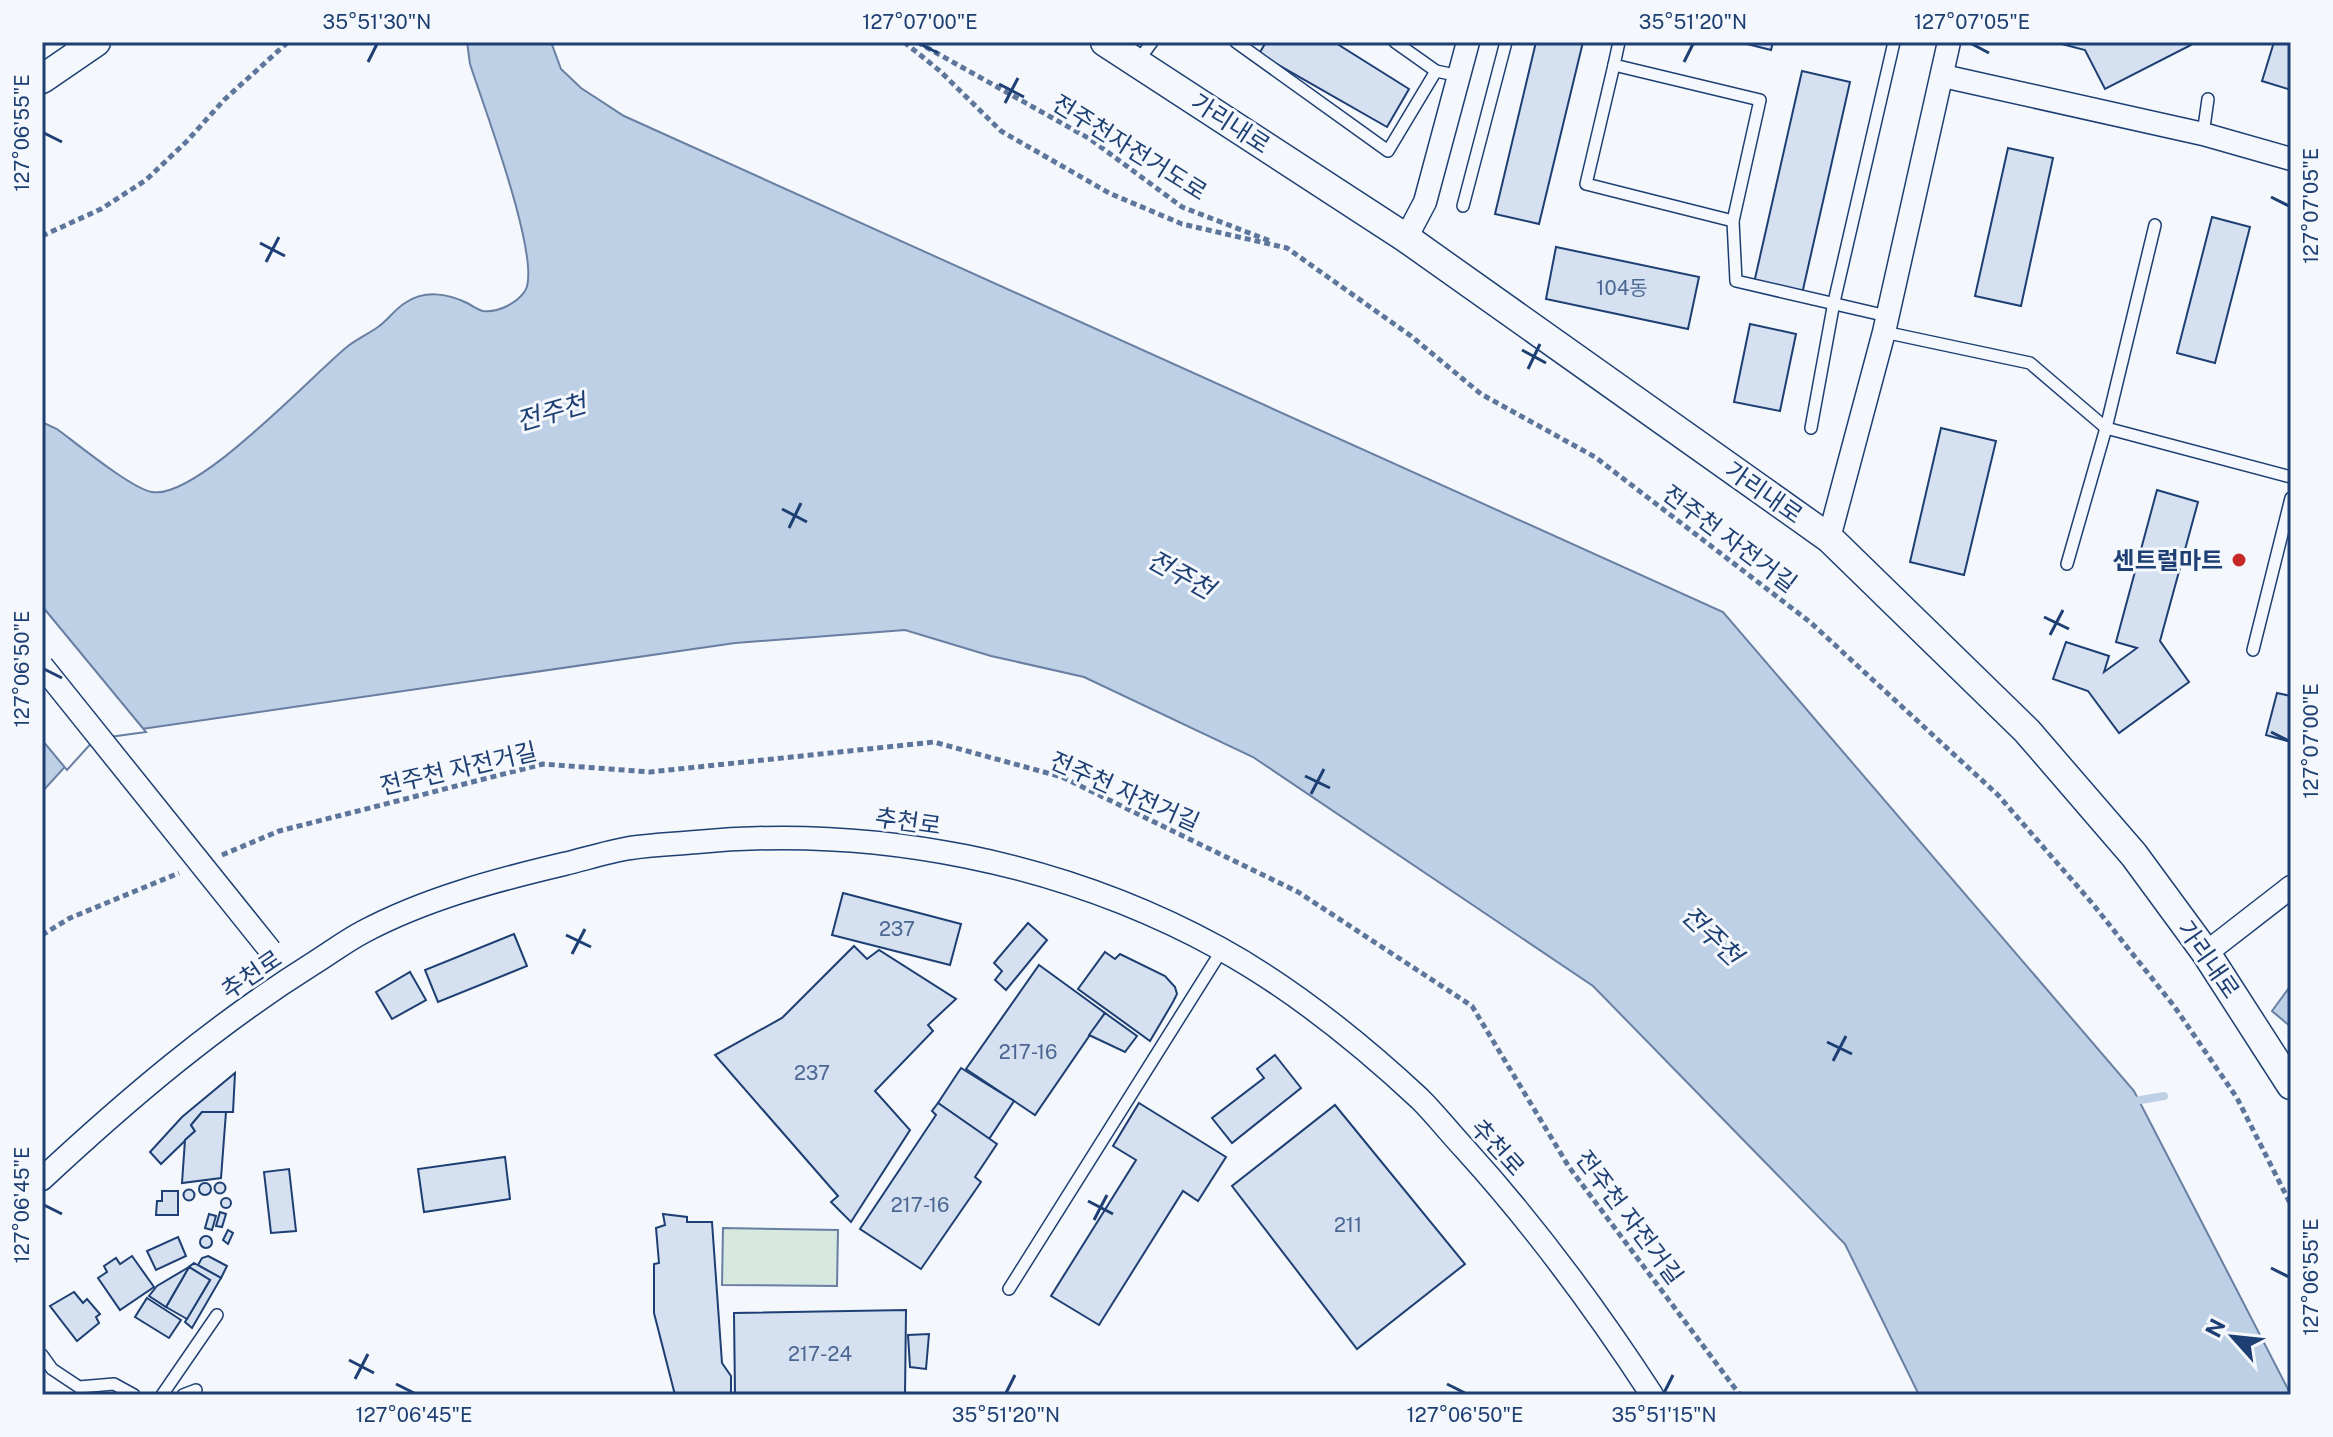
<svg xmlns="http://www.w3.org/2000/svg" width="2333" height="1437" font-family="'Public Sans','Noto Sans KR',sans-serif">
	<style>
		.green { fill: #d7e8df; stroke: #687fa3; stroke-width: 2 }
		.water { fill: #bed0e5; stroke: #687fa3; stroke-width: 2 }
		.pier { fill: #f4f7fb; stroke: #687fa3; stroke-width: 2 }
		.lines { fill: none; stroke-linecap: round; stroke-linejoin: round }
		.stream { stroke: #bed0e5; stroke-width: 8 }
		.building { fill: #d5e0f0; stroke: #1d3f73; stroke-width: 2 }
		.service-casing { stroke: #1d3f73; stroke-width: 14 }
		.minor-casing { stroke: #1d3f73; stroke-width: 25 }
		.tertiary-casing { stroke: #1d3f73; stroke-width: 31 }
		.path { stroke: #5e769c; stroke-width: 5; stroke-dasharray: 6 4; stroke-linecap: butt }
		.service { stroke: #f4f7fb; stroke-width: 11 }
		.minor { stroke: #f4f7fb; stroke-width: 22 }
		.tertiary { stroke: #f4f7fb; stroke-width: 28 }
		.minor-bridge-casing { stroke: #1d3f73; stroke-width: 25; stroke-linecap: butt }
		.minor-bridge { stroke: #f4f7fb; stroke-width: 22 }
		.ticks { fill: none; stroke: #1d3f73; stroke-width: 3 }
		.poi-dot { fill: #c62828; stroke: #f4f7fb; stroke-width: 3 }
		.labels { text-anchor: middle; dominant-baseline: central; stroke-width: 6; stroke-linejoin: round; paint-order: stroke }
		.number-label { font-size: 20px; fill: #4b6792 }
		.street-label { font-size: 24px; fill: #1d3f73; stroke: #f4f7fb }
		.poi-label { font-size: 24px; font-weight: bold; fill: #1d3f73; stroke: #f4f7fb; text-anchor: end }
		.water-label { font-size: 26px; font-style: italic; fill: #1d3f73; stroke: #f4f7fb }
		.neatline { fill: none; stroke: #1d3f73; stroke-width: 3 }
		.ticks-label { font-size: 20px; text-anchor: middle; fill: #1d3f73 }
	</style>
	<rect width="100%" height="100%" fill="#f4f7fb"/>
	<polygon class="green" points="723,1228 838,1230 837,1286 722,1285"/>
	<g class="water">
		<path d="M467 42H551L561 69 581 88 624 116 1723 612 2134 1091 2291 1395H1919L1845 1244 1593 986 1253 757 1084 677 991 656 905 630 735 643 93 736 42 792V422L57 429C76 443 132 489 152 492 197 500 311 376 348 346 357 339 368 334 378 327 388 320 395 309 405 303 424 290 447 293 467 303 473 306 478 310 483 311 498 313 517 303 525 291 543 262 482 102 470 64Z"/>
		<polygon points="2291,985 2291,1027 2272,1011"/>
	</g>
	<polygon class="pier" points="42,606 146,732 95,739 67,770 42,740"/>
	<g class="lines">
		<polyline class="stream" points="2129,1102 2164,1096"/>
	</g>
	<g class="building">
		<polygon points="1266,42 1334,42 1409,89 1387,127 1259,54"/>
		<polygon points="1536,42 1583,42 1539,224 1495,214"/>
		<polygon points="1739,42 1773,42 1771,50"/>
		<polygon points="2054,42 2190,42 2191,45 2105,89 2085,50"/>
		<polygon points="2274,42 2291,42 2291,90 2262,81"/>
		<polygon points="1802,71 1850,82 1802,294 1754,283"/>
		<polygon points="2008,148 2053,158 2021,306 1975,296"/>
		<polygon points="2212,217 2250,227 2215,363 2177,353"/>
		<polygon points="1556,247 1699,277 1688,329 1546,299"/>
		<polygon points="1750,324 1796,334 1780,411 1734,402"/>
		<polygon points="1941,428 1996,441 1964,575 1910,562"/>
		<polygon points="2157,490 2198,502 2160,641 2189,682 2119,733 2088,691 2053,679 2066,642 2109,656 2104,672 2137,648 2116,642"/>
		<polygon points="2277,693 2291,696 2291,742 2266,735"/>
		<polygon points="843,893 961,924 950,965 832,935"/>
		<polygon points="1028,923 1047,940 1006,990 995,980 1002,971 994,963"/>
		<polygon points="514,934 527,966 438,1002 425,970"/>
		<polygon points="854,946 867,959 879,950 956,999 928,1025 933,1031 875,1091 910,1130 851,1222 831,1202 838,1196 715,1055 782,1018"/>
		<polygon points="1105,952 1115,959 1120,954 1165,976 1175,987 1177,994 1173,1002 1150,1041 1078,989"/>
		<polygon points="1039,965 1105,1013 1035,1115 966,1069"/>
		<polygon points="410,972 426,1000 392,1019 376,992"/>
		<polygon points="1105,1013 1137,1036 1125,1052 1089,1035"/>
		<polygon points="1275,1055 1301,1088 1232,1143 1212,1118 1264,1078 1257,1069"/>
		<polygon points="961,1068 1014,1101 989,1139 938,1103"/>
		<polygon points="235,1073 233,1112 202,1112 191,1125 195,1131 161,1164 150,1152 182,1117"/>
		<polygon points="938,1103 997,1144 975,1177 981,1182 921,1269 860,1229 936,1115 932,1111"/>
		<polygon points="1139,1103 1226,1157 1198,1201 1183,1191 1099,1325 1051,1296 1136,1160 1113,1146"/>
		<polygon points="1335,1105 1465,1264 1357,1349 1232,1186"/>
		<polygon points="202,1112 226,1112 221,1178 182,1183 185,1140 195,1131 191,1125"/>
		<polygon points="505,1157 510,1199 424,1212 418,1169"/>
		<polygon points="289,1169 296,1231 271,1233 264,1172"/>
		<circle cx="220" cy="1188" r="5.5"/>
		<circle cx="205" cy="1189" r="6"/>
		<circle cx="189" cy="1195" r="5.5"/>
		<polygon points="162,1191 178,1191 178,1215 156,1215 157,1201 162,1201"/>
		<circle cx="226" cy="1203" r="5"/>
		<polygon points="220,1212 226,1214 222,1227 216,1226"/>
		<polygon points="209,1214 216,1216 212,1230 205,1228"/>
		<polygon points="663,1214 687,1217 687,1222 712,1222 722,1363 731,1376 731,1395 675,1395 654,1313 654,1264 659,1263 656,1228 665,1225"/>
		<polygon points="228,1230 233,1233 228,1244 223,1240"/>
		<circle cx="206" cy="1242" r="6"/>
		<polygon points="178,1237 186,1256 156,1270 147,1251"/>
		<polygon points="132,1256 154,1287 120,1310 98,1278 107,1272 104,1266 116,1258 120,1264"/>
		<polygon points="208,1256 227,1266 221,1278 198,1265 202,1258"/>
		<polygon points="194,1263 221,1278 192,1328 185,1322 210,1280 189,1267"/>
		<polygon points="189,1267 210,1280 187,1319 166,1307"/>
		<polygon points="189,1267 166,1307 149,1296 157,1286"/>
		<polygon points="74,1292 83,1303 87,1299 100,1314 96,1317 99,1323 77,1341 50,1306"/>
		<polygon points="147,1298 181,1320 169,1338 135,1317"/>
		<polygon points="906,1310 905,1395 735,1395 734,1313"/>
		<polygon points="929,1334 926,1369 910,1367 908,1335"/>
	</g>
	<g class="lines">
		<g class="service-casing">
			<g id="service">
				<polyline points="1236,42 1388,151 1436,71"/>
				<polyline points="1395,42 1436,71 1460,76"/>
				<polyline points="1619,42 1614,65 1760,100 1733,221 1736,281 1887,316"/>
				<polyline points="1138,61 1152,42"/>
				<polyline points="1614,65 1586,184 1733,221"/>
				<polyline points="2203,134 2208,99"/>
				<polyline points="1463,206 1506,42"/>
				<polyline points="1884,332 2030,363 2106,428 2291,477"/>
				<polyline points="1811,428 1834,302 1894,42"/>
				<polyline points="2067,564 2106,428 2155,225"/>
				<polyline points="2253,650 2291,498"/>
				<polyline points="1009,1289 1222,950"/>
				<polyline points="42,1355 52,1369 79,1387 114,1384 134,1395"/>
				<polyline points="162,1395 217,1315"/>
				<polyline points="183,1395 196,1390"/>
			</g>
		</g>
		<g class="minor-casing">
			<g id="minor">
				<polyline points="1943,76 2203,134 2291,159"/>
				<polyline points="1406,238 1425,202 1468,42"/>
				<polyline points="1829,538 1884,332 1949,42"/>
				<polyline points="2206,953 2291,887"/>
				<path d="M42 1179C128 1099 215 1025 314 963 330 953 346 941 363 932 425 899 496 880 564 864 585 859 607 852 630 848 652 845 675 844 697 842 875 825 1062 862 1219 948 1292 988 1360 1043 1420 1099 1436 1115 1450 1133 1465 1149 1534 1225 1596 1309 1652 1395"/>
			</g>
		</g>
		<g class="tertiary-casing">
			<g id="tertiary">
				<polyline points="1105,42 1406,238 1829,538 2027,731 2134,855 2206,953 2291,1085"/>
				<polyline points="42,79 96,42"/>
			</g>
		</g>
		<g class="path">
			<polyline points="904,42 940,71 1001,131 1109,193 1182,224 1287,248 1411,336 1481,394 1595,457 1810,622 1998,795 2092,903 2174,1006 2237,1098 2291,1205"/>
			<polyline points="917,42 1090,139 1182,207 1270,241"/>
			<polyline points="42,236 101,209 146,180 187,141 224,100 288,42"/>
			<polyline points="222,855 279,831 543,764 650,772 934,742 1062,777 1298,892 1472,1006 1569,1167 1740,1395"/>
			<polyline points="42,935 70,918 179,873"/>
		</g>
		<use href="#service" class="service"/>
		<use href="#minor" class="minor"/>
		<use href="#tertiary" class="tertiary"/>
		<g class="minor-bridge-casing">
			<polyline id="minor-bridge" points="42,666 270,950"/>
		</g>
		<use href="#minor-bridge" class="minor-bridge"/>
	</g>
	<path class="ticks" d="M920 44 938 53M1972 44 1989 53M368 62 377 44M1684 62 1693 44M999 84 1024 97M1005 103 1018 78M44 133 62 142M2271 197 2289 206M260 243 285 256M266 262 279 237M1522 350 1546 363M1528 369 1540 344M782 509 807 522M789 528 801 503M2044 617 2069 629M2050 635 2063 610M44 669 62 678M2271 732 2289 741M1305 776 1330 788M1311 794 1324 769M566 935 591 947M572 954 585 929M1827 1042 1852 1054M1833 1061 1846 1036M1088 1201 1113 1214M44 1205 62 1214M1094 1220 1107 1195M2271 1268 2289 1277M349 1360 374 1373M355 1379 368 1354M396 1384 414 1393M1447 1384 1465 1393M1006 1393 1015 1375M1664 1393 1673 1375"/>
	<circle class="poi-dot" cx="2239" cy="560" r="8"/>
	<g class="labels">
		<g class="number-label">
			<text x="1622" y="288">104동</text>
			<text x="897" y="929">237</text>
			<text x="1028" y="1052">217-16</text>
			<text x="812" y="1073">237</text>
			<text x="920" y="1205">217-16</text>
			<text x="1348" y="1225">211</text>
			<text x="820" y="1354">217-24</text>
		</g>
		<g class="street-label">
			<text transform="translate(1231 123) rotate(33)">가리내로</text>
			<text transform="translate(1130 147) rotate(32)">전주천자전거도로</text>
			<text transform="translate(1764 492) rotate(35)">가리내로</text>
			<text transform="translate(1730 538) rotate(37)">전주천 자전거길</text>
			<text transform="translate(458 768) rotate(-13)">전주천 자전거길</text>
			<text transform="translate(1125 791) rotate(24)">전주천 자전거길</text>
			<text transform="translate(908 821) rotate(8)">추천로</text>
			<text transform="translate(2209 959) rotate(55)">가리내로</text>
			<text transform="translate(251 974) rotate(-34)">추천로</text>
			<text transform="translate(1498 1147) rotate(48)">추천로</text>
			<text transform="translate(1630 1217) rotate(53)">전주천 자전거길</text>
		</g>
		<g class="poi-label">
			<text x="2223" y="560">센트럴마트</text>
		</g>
		<g class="water-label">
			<text transform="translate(551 412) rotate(-16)">전주천</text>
			<text transform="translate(1181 574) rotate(29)">전주천</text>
			<text transform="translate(1712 935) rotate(44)">전주천</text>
		</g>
	</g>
	<rect width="2333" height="1437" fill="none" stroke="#f4f7fb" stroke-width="88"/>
	<g transform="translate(2233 1337) rotate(297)" stroke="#f4f7fb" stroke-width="6" paint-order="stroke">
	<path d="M0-6L14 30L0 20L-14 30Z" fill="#1d3f73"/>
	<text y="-12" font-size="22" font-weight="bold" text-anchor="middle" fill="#1d3f73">N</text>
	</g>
	<rect x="44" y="44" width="2245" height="1349" class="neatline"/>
	<g class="ticks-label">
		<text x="377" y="29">35°51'30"N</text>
		<text x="920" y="29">127°07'00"E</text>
		<text x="1693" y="29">35°51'20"N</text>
		<text x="1972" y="29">127°07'05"E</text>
		<text transform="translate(22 133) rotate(-90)" y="7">127°06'55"E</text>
		<text transform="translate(2311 206) rotate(-90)" y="7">127°07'05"E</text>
		<text transform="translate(22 669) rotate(-90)" y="7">127°06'50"E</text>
		<text transform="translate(2311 741) rotate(-90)" y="7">127°07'00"E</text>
		<text transform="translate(22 1205) rotate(-90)" y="7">127°06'45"E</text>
		<text transform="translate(2311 1277) rotate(-90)" y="7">127°06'55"E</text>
		<text x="414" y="1422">127°06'45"E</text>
		<text x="1006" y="1422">35°51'20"N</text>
		<text x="1465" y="1422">127°06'50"E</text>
		<text x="1664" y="1422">35°51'15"N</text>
	</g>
</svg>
